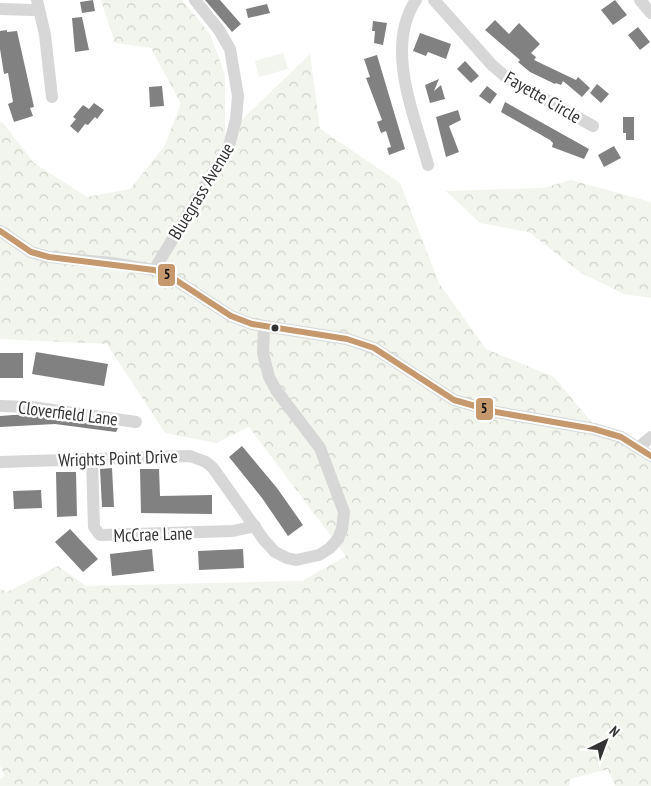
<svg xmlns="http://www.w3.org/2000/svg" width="651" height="786" font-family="'PT Sans Narrow',sans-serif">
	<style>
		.forest { fill: url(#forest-crowns) }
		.garden { fill: #f1f5ed }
		.building { fill: #818181 }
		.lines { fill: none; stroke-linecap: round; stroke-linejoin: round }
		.minor { stroke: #d7d7d7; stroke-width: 12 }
		.bus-1-casing { stroke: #fff; stroke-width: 10 }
		.bus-1 { stroke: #c5986d; stroke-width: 6 }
		.bus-dot { fill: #333; stroke: #fff; stroke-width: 2 }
		.labels { text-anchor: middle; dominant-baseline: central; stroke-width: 5; stroke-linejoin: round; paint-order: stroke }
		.street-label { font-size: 18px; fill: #333; stroke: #fff }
		.line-badge { stroke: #fff; stroke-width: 2 }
		.pale-badge-label { font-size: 14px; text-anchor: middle; font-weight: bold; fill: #111 }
	</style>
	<defs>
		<pattern id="forest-crowns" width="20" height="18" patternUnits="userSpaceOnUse" patternTransform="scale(1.25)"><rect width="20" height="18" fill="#f1f5ed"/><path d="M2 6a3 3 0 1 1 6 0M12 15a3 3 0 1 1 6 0" fill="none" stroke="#cfd2cc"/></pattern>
	</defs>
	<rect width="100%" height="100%" fill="#fff"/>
	<g class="forest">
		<polygon points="101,0 182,0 210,34 225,75 225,136 310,54 320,129 400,183 439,283 486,349 554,377 599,431 651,456 651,786 615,786 608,769 570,779 569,786 0,786 0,779 5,775 0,766 0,589 7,592 58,566 86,586 302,581 346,556 249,427 216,443 165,433 107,344 0,339 0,122 3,123 34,163 87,197 130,189 164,147 181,104 151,48 115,43"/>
		<polygon points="571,180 651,202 651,298 624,294 581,273 529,232 480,223 446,191 543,188"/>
	</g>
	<polygon class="garden" points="283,53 288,69 259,77 255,61"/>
	<g class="building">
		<polygon points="93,0 95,11 82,13 80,2"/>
		<polygon points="205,0 220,0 241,24 232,32"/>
		<polygon points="615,0 627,15 613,25 601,10"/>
		<polygon points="267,4 270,13 248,18 246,9"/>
		<polygon points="82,17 89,50 75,52 72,18"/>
		<polygon points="495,20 509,34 519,23 540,44 531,53 536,57 534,60 576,80 578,77 590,88 582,97 563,81 561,85 556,83 555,84 530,72 518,62 520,60 485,30"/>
		<polygon points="373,21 387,23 383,45 374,43 375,31 372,31"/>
		<polygon points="638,27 650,42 640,50 628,35"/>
		<polygon points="7,30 7,32 17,31 34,107 30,108 33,116 14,122 8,104 13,102 8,73 4,74 0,49 0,31"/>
		<polygon points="420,33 451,44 446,59 428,52 426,56 413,51"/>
		<polygon points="377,55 405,149 389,155 387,148 391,147 386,131 381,133 377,122 382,120 366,78 370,77 364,59"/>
		<polygon points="465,61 479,76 471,83 457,69"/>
		<polygon points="439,79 434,91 441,85 445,99 430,103 425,85"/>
		<polygon points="597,84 609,94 601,103 590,93"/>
		<polygon points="162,86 164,106 150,107 149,87"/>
		<polygon points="487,86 497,94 490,104 479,96"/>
		<polygon points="505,102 589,149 584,159 552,147 553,143 550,140 501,112"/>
		<polygon points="94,103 104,110 97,119 95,117 88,125 85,124 78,133 70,126 76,119 73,117 83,105 89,109"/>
		<polygon points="458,110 461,120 449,126 459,152 446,157 436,117"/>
		<polygon points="623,117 634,117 634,140 626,140 626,133 623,133"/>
		<polygon points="614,146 621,158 604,167 598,155"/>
		<polygon points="36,352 108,364 104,386 32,374"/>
		<rect x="0" y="353" width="23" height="25"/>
		<polygon points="13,415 31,415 118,428 116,432 55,424 0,427 0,416"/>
		<polygon points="242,446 277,488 303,525 288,536 262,498 229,457"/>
		<polygon points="112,468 114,507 102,507 100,469"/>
		<polygon points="140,469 159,469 160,496 212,495 212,514 141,513"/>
		<polygon points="56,472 76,472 77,516 57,517"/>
		<polygon points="41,490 42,508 14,509 13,491"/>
		<polygon points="70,529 98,559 83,572 55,542"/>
		<polygon points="152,549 154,571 112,576 110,554"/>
		<polygon points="243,549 244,568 199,570 198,551"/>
	</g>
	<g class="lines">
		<g class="minor">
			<polyline points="37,0 45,35 52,97"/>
			<path d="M416 0C384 48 415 116 428 165"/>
			<polyline points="434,0 492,65 507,78 593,126"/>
			<polyline points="640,0 651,13"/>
			<polyline points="0,9 32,10 38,8"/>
			<polyline points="0,231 31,252 49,257 111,263 154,270 168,275 231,316 252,324 347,339 374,348 454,400 496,412 594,429 621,437 651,456"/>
			<polyline points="154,270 229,146 236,119 238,96 230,49 219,30 195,0"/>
			<polyline points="0,406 32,407 136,422"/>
			<polyline points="639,447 651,437"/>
			<polyline points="92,459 94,527 100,535 233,531 255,526"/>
			<polyline points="0,462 190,456 206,462 213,468 264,540 275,552 287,558 296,560 319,555 330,548 338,539 342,529 344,512 320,448 276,390 269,377 263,353 264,327"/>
		</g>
		<g class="bus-1-casing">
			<polyline id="bus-1" points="0,231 31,252 49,257 154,270 168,275 231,316 252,324 347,339 374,348 454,400 496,412 594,429 621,437 651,456"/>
		</g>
		<use href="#bus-1" class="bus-1"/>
	</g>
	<circle class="bus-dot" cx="275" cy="328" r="4.5"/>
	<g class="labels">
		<g class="street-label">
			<text transform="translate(543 97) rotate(30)">Fayette Circle</text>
			<text transform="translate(201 191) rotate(-59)">Bluegrass Avenue</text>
			<text transform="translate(68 413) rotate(7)">Cloverfield Lane</text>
			<text transform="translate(118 458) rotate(-2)">Wrights Point Drive</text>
			<text transform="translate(153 534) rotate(-2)">McCrae Lane</text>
		</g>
	</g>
	<g class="line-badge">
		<rect x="157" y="263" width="19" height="24" rx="5" fill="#c5986d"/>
		<rect x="475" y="397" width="19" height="24" rx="5" fill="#c5986d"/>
	</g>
	<g class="pale-badge-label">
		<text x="167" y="279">5</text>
		<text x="484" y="413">5</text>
	</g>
	<g transform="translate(606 741) rotate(42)" stroke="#ffffff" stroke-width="4" paint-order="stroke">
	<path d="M0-4L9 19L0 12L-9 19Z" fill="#333333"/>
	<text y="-8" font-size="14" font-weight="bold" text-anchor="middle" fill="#333333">N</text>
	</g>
</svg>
